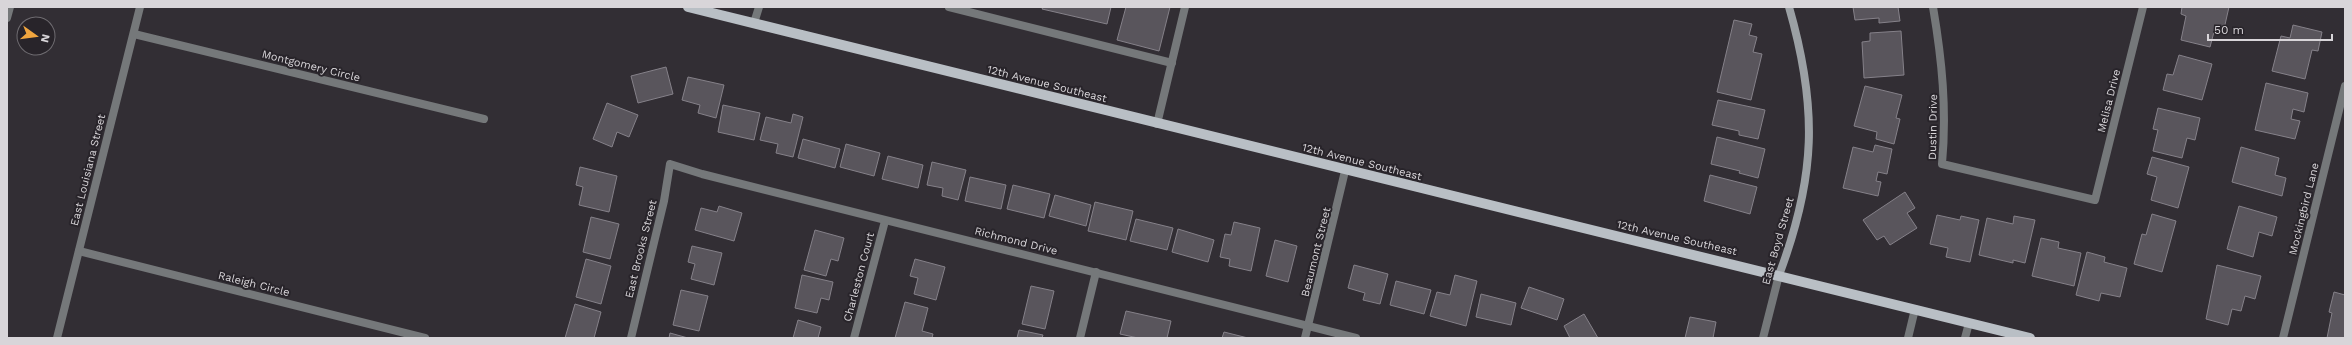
<svg xmlns="http://www.w3.org/2000/svg" width="2352" height="345" font-family="'Work Sans',sans-serif">
	<style>
		.building { fill: #59555c; stroke: #858189 }
		.lines { fill: none; stroke-linecap: round; stroke-linejoin: round }
		.lane { stroke: #75787a; stroke-width: 8 }
		.street { stroke: #75787a; stroke-width: 8 }
		.secondary { stroke: #9ba0a4; stroke-width: 8 }
		.primary { stroke: #b9bfc5; stroke-width: 10 }
		.labels { text-anchor: middle; dominant-baseline: central; stroke-width: 4; stroke-linejoin: round; paint-order: stroke }
		.street-label { font-size: 11px; fill: #d8d5d9; stroke: #28242a }
	</style>
	<rect width="100%" height="100%" fill="#322e34"/>
	<g class="building">
		<polygon points="1043,7 1111,7 1107,24 1042,9"/>
		<polygon points="1126,7 1170,7 1159,51 1117,40"/>
		<polygon points="1853,7 1898,7 1900,21 1879,23 1879,18 1855,20"/>
		<polygon points="2182,7 2229,7 2224,29 2215,28 2210,47 2181,40 2186,16 2181,14"/>
		<polygon points="1734,20 1752,24 1749,35 1757,37 1753,52 1762,54 1751,100 1717,92"/>
		<polygon points="2293,25 2322,32 2318,51 2312,50 2305,79 2272,71 2281,36 2290,38"/>
		<polygon points="1901,31 1904,75 1864,78 1862,42 1870,41 1870,33"/>
		<polygon points="2179,55 2212,64 2202,100 2163,90 2167,74 2173,75"/>
		<polygon points="666,67 673,94 638,103 631,76"/>
		<polygon points="688,77 724,85 716,118 698,113 700,105 682,100"/>
		<polygon points="2266,83 2308,93 2304,112 2293,109 2291,119 2300,121 2295,139 2255,130"/>
		<polygon points="1865,86 1902,95 1896,118 1900,119 1894,144 1876,139 1877,132 1854,126"/>
		<polygon points="1718,100 1765,110 1758,139 1739,135 1739,131 1712,125"/>
		<polygon points="607,103 638,115 629,137 617,132 612,147 593,139"/>
		<polygon points="723,105 760,113 754,140 718,132"/>
		<polygon points="2158,108 2200,118 2195,140 2187,138 2182,158 2153,151 2158,130 2153,129"/>
		<polygon points="793,114 803,117 793,157 776,153 778,144 760,140 766,117 791,123"/>
		<polygon points="1717,137 1765,149 1758,178 1739,173 1740,171 1711,164"/>
		<polygon points="803,139 840,149 835,168 798,158"/>
		<polygon points="846,144 880,153 874,176 840,167"/>
		<polygon points="1875,145 1892,149 1887,174 1878,172 1876,181 1881,182 1878,196 1843,188 1853,147 1873,152"/>
		<polygon points="2241,147 2279,158 2275,175 2286,178 2282,196 2232,182"/>
		<polygon points="888,156 923,165 918,188 882,179"/>
		<polygon points="2152,157 2189,167 2178,208 2151,200 2157,177 2147,174"/>
		<polygon points="932,162 966,170 958,200 942,196 943,188 927,185"/>
		<polygon points="580,167 617,176 609,212 579,205 583,187 576,185"/>
		<polygon points="1710,175 1757,187 1750,214 1704,201"/>
		<polygon points="970,177 1006,185 1001,209 965,201"/>
		<polygon points="1013,185 1050,194 1044,218 1007,209"/>
		<polygon points="1905,192 1915,208 1907,213 1917,228 1890,245 1884,236 1877,240 1863,220"/>
		<polygon points="1055,195 1091,205 1086,226 1049,216"/>
		<polygon points="1095,202 1133,211 1126,240 1088,231"/>
		<polygon points="719,206 742,213 734,241 695,230 701,208 717,212"/>
		<polygon points="2239,206 2277,217 2272,236 2259,232 2253,257 2227,249"/>
		<polygon points="2152,214 2176,221 2162,272 2134,264 2142,234 2146,235"/>
		<polygon points="1937,215 1960,220 1961,216 1979,220 1970,262 1946,257 1948,248 1930,244"/>
		<polygon points="2014,216 2035,220 2025,263 2013,260 2013,263 1979,255 1987,218 2013,224"/>
		<polygon points="591,217 619,224 610,259 583,252"/>
		<polygon points="1136,219 1173,228 1167,250 1130,241"/>
		<polygon points="1234,222 1260,228 1251,271 1229,266 1230,259 1220,257 1225,234 1231,235"/>
		<polygon points="1178,229 1214,240 1208,262 1172,252"/>
		<polygon points="815,230 844,238 838,261 831,259 826,276 804,270"/>
		<polygon points="2041,238 2059,242 2058,248 2081,253 2074,286 2032,276"/>
		<polygon points="1275,240 1297,246 1288,282 1266,276"/>
		<polygon points="692,246 722,253 714,285 691,279 695,264 688,262"/>
		<polygon points="2087,252 2105,257 2104,262 2127,268 2120,297 2101,293 2099,301 2076,295"/>
		<polygon points="586,259 611,266 601,304 576,297"/>
		<polygon points="915,259 945,267 936,300 914,294 918,278 910,276"/>
		<polygon points="1354,265 1388,274 1380,304 1363,300 1365,293 1348,288"/>
		<polygon points="2217,265 2261,276 2255,299 2245,296 2241,311 2232,309 2228,325 2206,319"/>
		<polygon points="802,275 833,282 829,300 821,298 817,313 795,308"/>
		<polygon points="1455,275 1477,281 1466,326 1430,316 1437,292 1450,295"/>
		<polygon points="1396,281 1431,290 1424,314 1390,305"/>
		<polygon points="1031,286 1054,291 1045,329 1022,324"/>
		<polygon points="1529,287 1564,299 1557,320 1521,308"/>
		<polygon points="681,290 708,296 699,331 673,325"/>
		<polygon points="2334,292 2345,295 2345,338 2327,338 2332,313 2329,312"/>
		<polygon points="1481,294 1516,303 1511,325 1476,317"/>
		<polygon points="905,302 928,308 922,331 933,334 932,338 895,338"/>
		<polygon points="575,304 601,312 594,338 565,338"/>
		<polygon points="1126,311 1171,321 1167,338 1138,338 1120,334"/>
		<polygon points="1584,314 1598,338 1570,338 1564,326"/>
		<polygon points="1690,317 1716,322 1713,338 1685,338"/>
		<polygon points="798,320 821,327 818,338 793,338"/>
		<polygon points="1019,330 1043,335 1042,338 1017,338"/>
		<polygon points="1224,332 1248,338 1222,338"/>
		<polygon points="670,333 688,338 669,338"/>
	</g>
	<g class="lines">
		<g class="lane">
			<polyline points="949,7 1172,63"/>
			<polyline points="7,18 10,7"/>
			<polyline points="754,23 759,7"/>
			<polyline points="1157,124 1185,7"/>
			<polyline points="1908,338 1915,309"/>
			<polyline points="1965,338 1969,323"/>
		</g>
		<g class="street">
			<path d="M1933 7C1942 60 1947 110 1942 164L2095 200 2143 7"/>
			<polyline points="134,34 484,119"/>
			<polyline points="79,251 425,338"/>
			<polyline points="57,338 140,7"/>
			<polyline points="631,338 664,201 670,164 702,174 1356,338"/>
			<polyline points="854,338 885,221"/>
			<polyline points="1080,338 1096,272"/>
			<polyline points="1305,338 1345,171"/>
			<polyline points="1763,338 1779,275"/>
			<polyline points="2283,338 2345,86"/>
		</g>
		<path class="secondary" d="M1779 275C1816 177 1818 108 1789 7"/>
		<path class="primary" d="M688 7C1135 121 1583 225 2030 338"/>
	</g>
	<g class="labels">
		<g class="street-label">
			<text transform="translate(311 66) rotate(14)">Montgomery Circle</text>
			<text transform="translate(1047 84) rotate(14)">12th Avenue Southeast</text>
			<text transform="translate(2109 101) rotate(-76)">Melisa Drive</text>
			<text transform="translate(1933 127) rotate(-89)">Dustin Drive</text>
			<text transform="translate(1362 162) rotate(14)">12th Avenue Southeast</text>
			<text transform="translate(88 170) rotate(-76)">East Louisiana Street</text>
			<text transform="translate(2304 209) rotate(-76)">Mockingbird Lane</text>
			<text transform="translate(1677 238) rotate(13)">12th Avenue Southeast</text>
			<text transform="translate(1016 241) rotate(14)">Richmond Drive</text>
			<text transform="translate(1778 241) rotate(-74)">East Boyd Street</text>
			<text transform="translate(641 249) rotate(-76)">East Brooks Street</text>
			<text transform="translate(1316 252) rotate(-76)">Beaumont Street</text>
			<text transform="translate(859 277) rotate(-75)">Charleston Court</text>
			<text transform="translate(254 284) rotate(14)">Raleigh Circle</text>
		</g>
	</g>
	<rect width="2352" height="345" fill="none" stroke="#d8d5d9" stroke-width="16"/>
	<g transform="translate(36 36) rotate(104)"><circle r="19" fill="#28242a" stroke="#6e6b70"/>
	<path d="M0-3L7 15L0 10L-7 15Z" fill="#f1a63f"/>
	<text y="-6" font-size="11" font-weight="bold" text-anchor="middle" fill="#d8d5d9">N</text>
	</g>
	<path d="M2208 34v6h124v-6" fill="none" stroke="#d8d5d9" stroke-width="2"/>
	<text x="2214" y="34" font-size="12" fill="#d8d5d9" stroke="#28242a" stroke-width="3" paint-order="stroke">50 m</text>
</svg>
